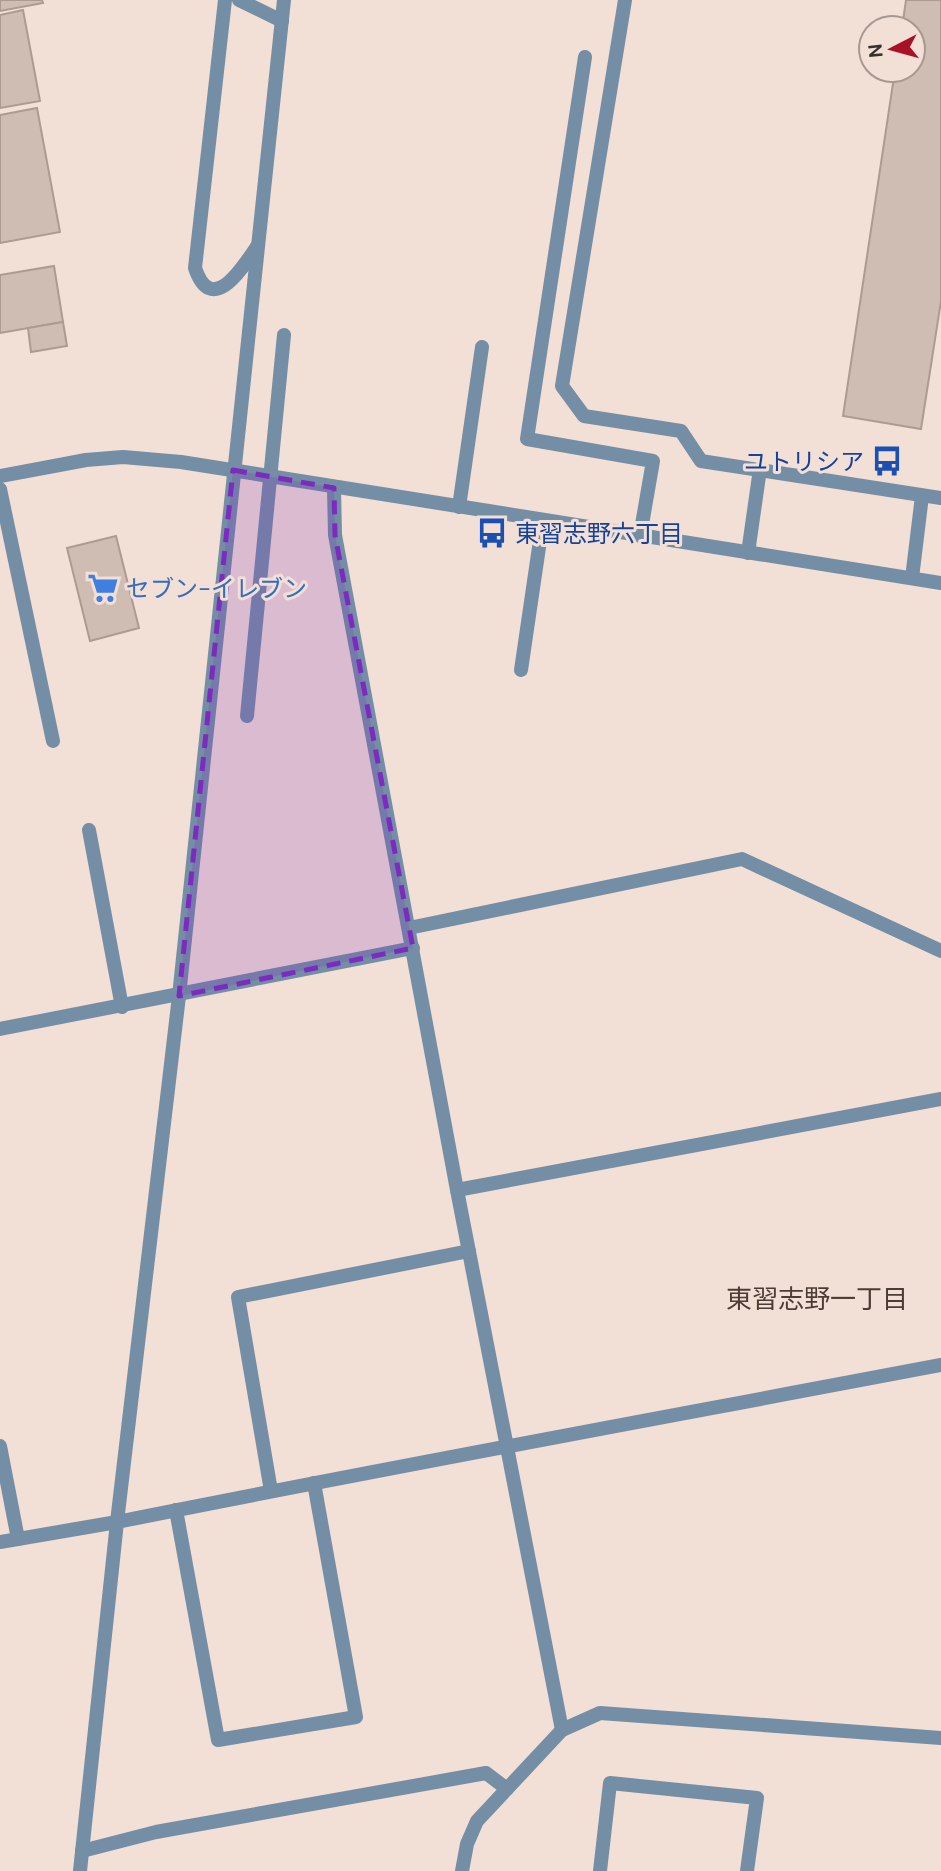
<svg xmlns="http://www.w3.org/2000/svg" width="941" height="1871" font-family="'DM Sans','Noto Sans JP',sans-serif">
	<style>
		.building { fill: #cfbdb3; stroke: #ad9b92; stroke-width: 2 }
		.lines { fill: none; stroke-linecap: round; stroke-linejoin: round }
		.service { stroke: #738ea5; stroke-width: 14 }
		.pedestrian { stroke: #738ea5; stroke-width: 14 }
		.minor { stroke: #738ea5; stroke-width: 14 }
		.tertiary { stroke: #738ea5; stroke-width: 14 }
		.marked { fill: #7b2cbf; fill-opacity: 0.2; stroke: #7b2cbf; stroke-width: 5; stroke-dasharray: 14 9; stroke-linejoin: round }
		.labels { text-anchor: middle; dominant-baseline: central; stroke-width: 6; stroke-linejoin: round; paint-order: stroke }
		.transit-label { font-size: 24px; fill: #164399; stroke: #f2dfd5; text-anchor: end }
		.shop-label { font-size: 24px; fill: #366cbe; stroke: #f2dfd5; text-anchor: start }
		.neighbourhood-label { font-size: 26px; fill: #4b3c35; stroke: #f2dfd5 }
	</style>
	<rect width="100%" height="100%" fill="#f2dfd5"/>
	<g class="building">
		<polygon points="0,0 42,0 43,3 0,11"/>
		<polygon points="906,0 941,0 941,301 921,429 843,416 895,70 913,70 913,28 902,28"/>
		<polygon points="23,10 40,101 0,108 0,15"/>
		<polygon points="37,108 60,232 0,243 0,115"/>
		<polygon points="54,266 63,322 0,333 0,275"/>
		<polygon points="63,322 67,346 31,352 28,328"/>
		<polygon points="116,536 139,628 90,641 67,548"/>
	</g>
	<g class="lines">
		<g class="service">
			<polyline points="625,0 562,386 584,416 681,431 701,461 941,498"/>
			<polyline points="585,57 527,439 653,461 640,536"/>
			<polyline points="0,489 53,741"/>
			<polyline points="459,507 482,347"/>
			<polyline points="748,553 760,469"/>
			<polyline points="912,578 922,496"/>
			<polyline points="521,670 543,520"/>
			<polyline points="89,830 122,1007"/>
			<polyline points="0,1446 18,1539"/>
			<polyline points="176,1510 218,1740 356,1717 314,1483"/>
			<path d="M117 1522C391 1467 666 1417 941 1365"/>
			<polyline points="82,1851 156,1832 486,1773 507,1789"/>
			<polyline points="600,1871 610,1783 757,1798 747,1871"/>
		</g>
		<polyline class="pedestrian" points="247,716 284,335"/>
		<g class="minor">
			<path d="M225 0 195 268C212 318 243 267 258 245"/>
			<polyline points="239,0 282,21"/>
			<polyline points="334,488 335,535 457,1190 562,1730"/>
			<polyline points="409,928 742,859 941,951"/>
			<polyline points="0,1029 413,948"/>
			<polyline points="457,1190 941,1099"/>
			<polyline points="271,1491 238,1297 469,1251"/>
			<polyline points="0,1542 117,1522"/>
			<polyline points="462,1871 467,1844 477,1821 562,1730 600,1713 941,1738"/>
		</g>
		<g class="tertiary">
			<polyline points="0,476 86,460 123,457 181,462 941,583"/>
			<polyline points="80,1871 117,1522 179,996 284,0"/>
		</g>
	</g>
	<path class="marked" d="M233 470 334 488 335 535 413 948 179 996Z"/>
	<defs>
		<g id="bus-bare" transform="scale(2.415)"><path d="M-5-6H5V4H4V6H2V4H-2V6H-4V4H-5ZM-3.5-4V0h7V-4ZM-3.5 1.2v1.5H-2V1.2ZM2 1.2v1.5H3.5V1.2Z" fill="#1a4fb4" stroke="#f2dfd5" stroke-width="2.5" paint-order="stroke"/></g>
		<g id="supermarket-bare" transform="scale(2.415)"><path d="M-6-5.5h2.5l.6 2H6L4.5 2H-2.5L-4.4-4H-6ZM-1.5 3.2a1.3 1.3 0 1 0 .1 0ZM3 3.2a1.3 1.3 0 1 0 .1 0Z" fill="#3f7fe0" stroke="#f2dfd5" stroke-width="2.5" paint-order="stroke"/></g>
	</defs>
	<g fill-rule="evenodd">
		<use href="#bus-bare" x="887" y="461"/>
		<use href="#bus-bare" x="492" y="533"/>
		<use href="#supermarket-bare" x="103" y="588"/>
	</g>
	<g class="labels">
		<g class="transit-label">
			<text x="864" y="461">ユトリシア</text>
			<text x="515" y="533" text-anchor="start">東習志野六丁目</text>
		</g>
		<g class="shop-label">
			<text x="126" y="588">セブン-イレブン</text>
		</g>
		<g class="neighbourhood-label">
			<text x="817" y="1299">東習志野一丁目</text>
		</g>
	</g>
	<g transform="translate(892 49) rotate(264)"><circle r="33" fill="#f2dfd5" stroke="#a79991" stroke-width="2"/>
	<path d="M0-5L12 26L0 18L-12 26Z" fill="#a91226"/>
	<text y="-10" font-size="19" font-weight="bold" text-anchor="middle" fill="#37302c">N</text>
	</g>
</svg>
